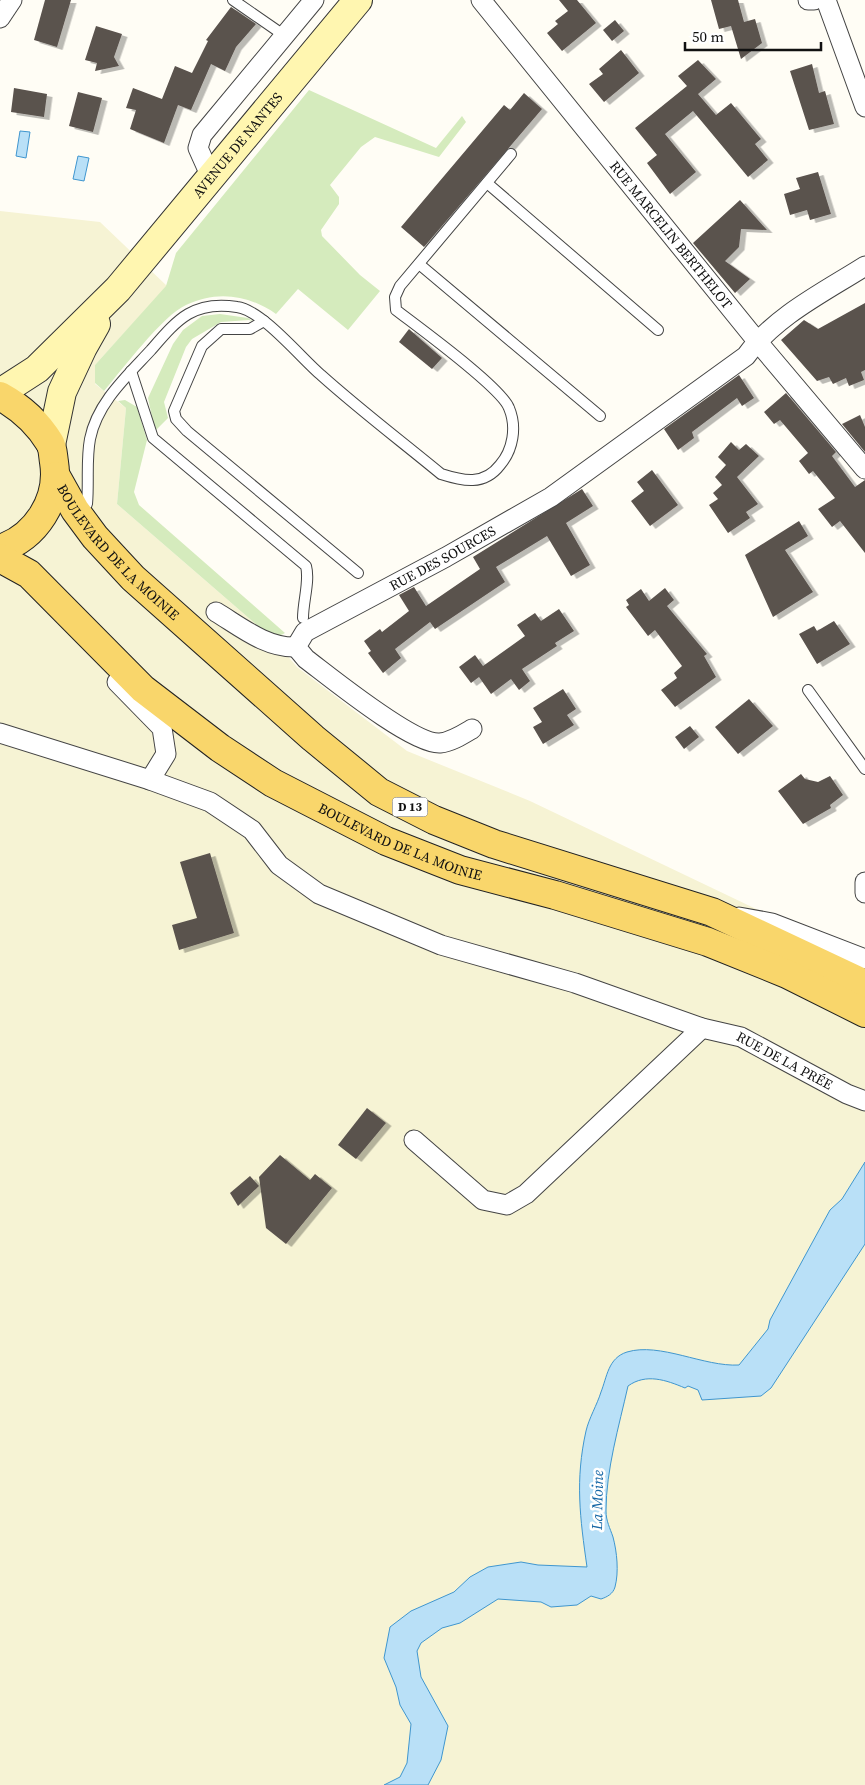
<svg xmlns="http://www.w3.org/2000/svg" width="865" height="1785" font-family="'Source Serif 4',serif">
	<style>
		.farmland { fill: #f6f3d4 }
		.green { fill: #d5ebbd }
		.water { fill: #b9e0f7; stroke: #3f96cf }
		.building { fill: #5a524d; filter: url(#shadow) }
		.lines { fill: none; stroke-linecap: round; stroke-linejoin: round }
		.lane-casing { stroke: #444; stroke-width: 12 }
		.street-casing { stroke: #444; stroke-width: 21 }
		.secondary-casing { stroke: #333; stroke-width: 30 }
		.primary-casing { stroke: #222; stroke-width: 30 }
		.lane { stroke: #fff; stroke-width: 10 }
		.street { stroke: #fff; stroke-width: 19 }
		.secondary { stroke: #fff6b0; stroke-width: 28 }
		.primary { stroke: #f9d66b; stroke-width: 28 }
		.labels { text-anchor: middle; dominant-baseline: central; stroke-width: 5; stroke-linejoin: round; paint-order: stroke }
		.shield { fill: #fff; stroke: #585858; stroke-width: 1 }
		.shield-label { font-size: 12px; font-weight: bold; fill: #111 }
		.street-label { font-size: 14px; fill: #111; stroke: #fff }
		.water-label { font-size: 15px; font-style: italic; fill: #1768a6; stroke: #fff }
	</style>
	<defs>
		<filter id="shadow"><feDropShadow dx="5.5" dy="3" stdDeviation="0" flood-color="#0004"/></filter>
	</defs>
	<rect width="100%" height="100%" fill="#fffdf5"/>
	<polygon class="farmland" points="0,211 100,222 167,286 95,365 95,384 126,408 117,504 273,639 297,667 407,751 530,801 865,961 865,1785 0,1785"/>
	<g class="green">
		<path d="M309 90 436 148 462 116 466 122 439 157 375 137 361 147 330 185 339 197V204L321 230 322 236 360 275 380 291 348 330 298 289 276 314C249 295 217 290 186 305 163 315 122 370 104 391L95 383V365L166 286 176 253Z"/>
		<polygon points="220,314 248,318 254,322 249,320 221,322 192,339 186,347 164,402 168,418 155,431 148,398 173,344 183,330 202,316"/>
		<polygon points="125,400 137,407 147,440 134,492 139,505 285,633 273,639 117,504 126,408 118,401"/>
	</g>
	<g class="water">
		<polygon points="20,131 30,132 26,158 16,156"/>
		<polygon points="78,156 89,158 84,181 73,179"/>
		<path d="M865 1162V1244L771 1388 761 1396 702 1400 698 1390 688 1386 685 1388C666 1380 646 1373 628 1386 619 1426 606 1470 606 1511 606 1521 610 1528 613 1537 617 1552 619 1572 615 1587 613 1594 607 1597 601 1599L591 1596 577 1605 551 1607 541 1602 498 1599 460 1623 442 1628 421 1643 417 1651 421 1677 448 1726 441 1760 428 1785H384L400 1777 407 1763 411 1724 400 1705 396 1687 384 1658 390 1627 411 1611 454 1592 470 1577 488 1567 521 1562 538 1565 587 1567C580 1518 575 1480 586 1431 589 1418 597 1405 601 1392 607 1377 608 1358 627 1352 660 1342 704 1367 739 1365L768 1329 770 1320 830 1210 842 1199Z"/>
	</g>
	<g class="building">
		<polygon points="45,0 71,0 57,47 34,40"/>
		<polygon points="559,0 577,0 596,23 562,51 547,33 558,24 555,21 568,11"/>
		<polygon points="711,0 738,0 744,22 755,19 762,43 741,59 731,26 719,29"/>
		<polygon points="231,7 256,24 236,47 225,71 211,64 191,110 178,105 164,143 130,129 136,110 126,108 133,88 162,99 175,66 192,73 208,41 206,40"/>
		<polygon points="615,20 624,31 612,41 603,30"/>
		<polygon points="96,26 122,34 114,57 119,66 95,71 97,63 85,60"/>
		<polygon points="621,50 639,73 604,102 589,84 603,74 599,69"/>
		<polygon points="698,60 716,79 698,94 716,115 731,103 761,139 755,144 768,160 748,177 693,111 665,134 696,172 670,194 647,163 657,155 635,128 687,86 678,76"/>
		<polygon points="812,64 819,93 825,91 834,124 809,130 790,71"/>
		<polygon points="14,88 47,94 44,117 11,112"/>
		<polygon points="78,92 102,98 93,132 69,126"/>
		<polygon points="524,93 542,109 424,247 401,227 504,105 510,110"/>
		<polygon points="818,172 831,214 810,220 807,210 790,215 784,194 800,189 796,178"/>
		<polygon points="740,200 767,230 741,229 739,247 725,261 750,279 735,293 693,243"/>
		<polygon points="865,303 865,370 861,372 864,380 849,386 846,378 833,384 829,377 817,381 781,340 804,320 818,329"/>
		<polygon points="409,329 442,358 432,369 399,342"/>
		<polygon points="739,375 754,398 742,406 737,398 692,432 694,438 678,450 664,429"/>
		<polygon points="786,393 836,452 832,456 855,487 865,480 865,553 840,521 832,527 818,509 835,498 813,471 809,474 799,461 808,453 780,420 774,424 764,412"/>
		<polygon points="860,415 865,427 865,452 842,424"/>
		<polygon points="731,442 739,450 746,444 759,456 737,477 758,504 746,512 750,518 728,533 709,505 718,499 713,493 722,485 715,477 726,465 718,457"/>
		<polygon points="652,470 678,505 650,526 631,501 644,491 637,482"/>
		<polygon points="582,489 593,506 566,523 590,565 571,576 547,536 496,567 505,582 435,629 430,622 395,649 401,658 383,673 368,653 371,651 364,641 380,629 382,632 409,611 399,595 414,587 426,606 480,569 473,557"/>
		<polygon points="799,521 808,536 785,550 813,592 773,617 745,555"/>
		<polygon points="665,588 674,600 667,606 707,654 704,656 716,677 675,707 661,690 677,678 674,673 682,666 655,630 648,636 626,607 629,605 626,600 641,589 649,601"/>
		<polygon points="559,609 574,631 555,643 557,646 522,669 530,681 519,690 511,679 491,694 479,677 471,683 459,667 475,655 483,666 525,636 517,625 535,613 541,621"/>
		<polygon points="834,621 850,644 817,664 799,634 814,626 817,631"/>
		<polygon points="563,689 576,709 567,715 574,725 543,744 533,727 542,722 533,708"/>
		<polygon points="749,699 773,726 738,754 715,727"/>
		<polygon points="690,726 699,737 684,749 675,737"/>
		<polygon points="801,774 805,779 818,782 830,776 843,795 830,805 831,808 803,824 778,791"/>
		<polygon points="210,853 234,933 179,950 172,925 197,918 180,862"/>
		<polygon points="367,1108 386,1123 356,1159 338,1145"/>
		<polygon points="280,1155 310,1180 315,1174 332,1188 286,1244 266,1228 259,1177"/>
		<polygon points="250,1176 259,1186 238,1206 230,1193"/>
	</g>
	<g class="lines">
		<g class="lane-casing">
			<g id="lane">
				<polyline points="233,0 285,36"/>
				<polyline points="487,183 658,330"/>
				<polyline points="419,264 600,416"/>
				<polyline points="264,321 250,329 221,329 202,346 174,411 176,419 187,431 358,573"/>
				<path d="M131 371 153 438 306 566C310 581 303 601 303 618"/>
				<path d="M76 510 87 504C89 483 86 460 90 439 97 403 127 376 151 350 177 320 193 300 237 307 262 310 301 358 321 375 360 410 401 441 441 474 463 481 484 486 500 465 513 450 517 427 509 408 501 387 418 327 396 310L395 297 400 286 511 154"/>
				<polyline points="808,690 865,769"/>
			</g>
		</g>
		<g class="street-casing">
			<g id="street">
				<path id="s1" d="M481 0 757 341 865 469"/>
				<polyline points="808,0 814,0"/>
				<polyline points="826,0 865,107"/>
				<polyline points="0,18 12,0"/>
				<polyline points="211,177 198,148 202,135 314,0"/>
				<path d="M216 612C241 627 266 648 296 647"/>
				<polyline points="117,682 162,728 166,754 150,780"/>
				<path id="s2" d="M472 729C462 735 451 742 440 743 413 745 330 677 306 659L296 647 305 632 446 557 551 497 746 356C775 316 824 292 865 266"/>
				<path id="s3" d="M0 733 150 780 210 802 252 830 279 865 319 894 441 945 575 983 702 1028 741 1037 847 1094 865 1101"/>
				<polyline points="865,882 865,893"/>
				<polyline points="739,917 772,923 865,959"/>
				<polyline points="414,1140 483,1200 507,1205 526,1194 702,1028"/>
			</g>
		</g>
		<g class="secondary-casing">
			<g id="secondary">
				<path id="s4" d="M0 393 37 369 118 289 358 0"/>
				<polyline points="51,445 62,392 83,347 96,324"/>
			</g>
		</g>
		<g class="primary-casing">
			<g id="primary">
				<path d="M0 396C20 407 38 423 50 443 53 448 53 456 54 462 60 500 36 537 0 549"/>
				<path id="s5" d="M56 476 75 510 95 537 133 578 313 738 379 792 434 820 494 844 712 912 865 984"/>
				<path id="s6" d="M0 558 29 574 143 689 220 748 273 783 386 841 460 870 555 895 708 942 787 974 865 1013"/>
			</g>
		</g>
		<use href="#lane" class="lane"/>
		<use href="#street" class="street"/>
		<use href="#secondary" class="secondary"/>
		<use href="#primary" class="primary"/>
	</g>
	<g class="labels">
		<rect class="shield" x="392.5" y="797.5" width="35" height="19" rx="4"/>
		<g class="shield-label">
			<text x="410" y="807">D 13</text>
		</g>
		<g class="street-label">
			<text stroke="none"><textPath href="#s4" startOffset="345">AVENUE DE NANTES</textPath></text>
			<text stroke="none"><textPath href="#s1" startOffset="302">RUE MARCELIN BERTHELOT</textPath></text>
			<text stroke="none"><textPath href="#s5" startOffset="99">BOULEVARD DE LA MOINIE</textPath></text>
			<text stroke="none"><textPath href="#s2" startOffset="384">RUE DES SOURCES</textPath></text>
			<text stroke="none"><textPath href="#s6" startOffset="496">BOULEVARD DE LA MOINIE</textPath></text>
			<text stroke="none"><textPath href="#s3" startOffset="861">RUE DE LA PRÉE</textPath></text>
		</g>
		<g class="water-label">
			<text transform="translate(597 1500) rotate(-89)">La Moine</text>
		</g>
	</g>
	<path d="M685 42v8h136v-8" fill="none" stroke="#111111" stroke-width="2.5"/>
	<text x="692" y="42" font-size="15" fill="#111111" stroke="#ffffff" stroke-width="4" paint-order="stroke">50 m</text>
</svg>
